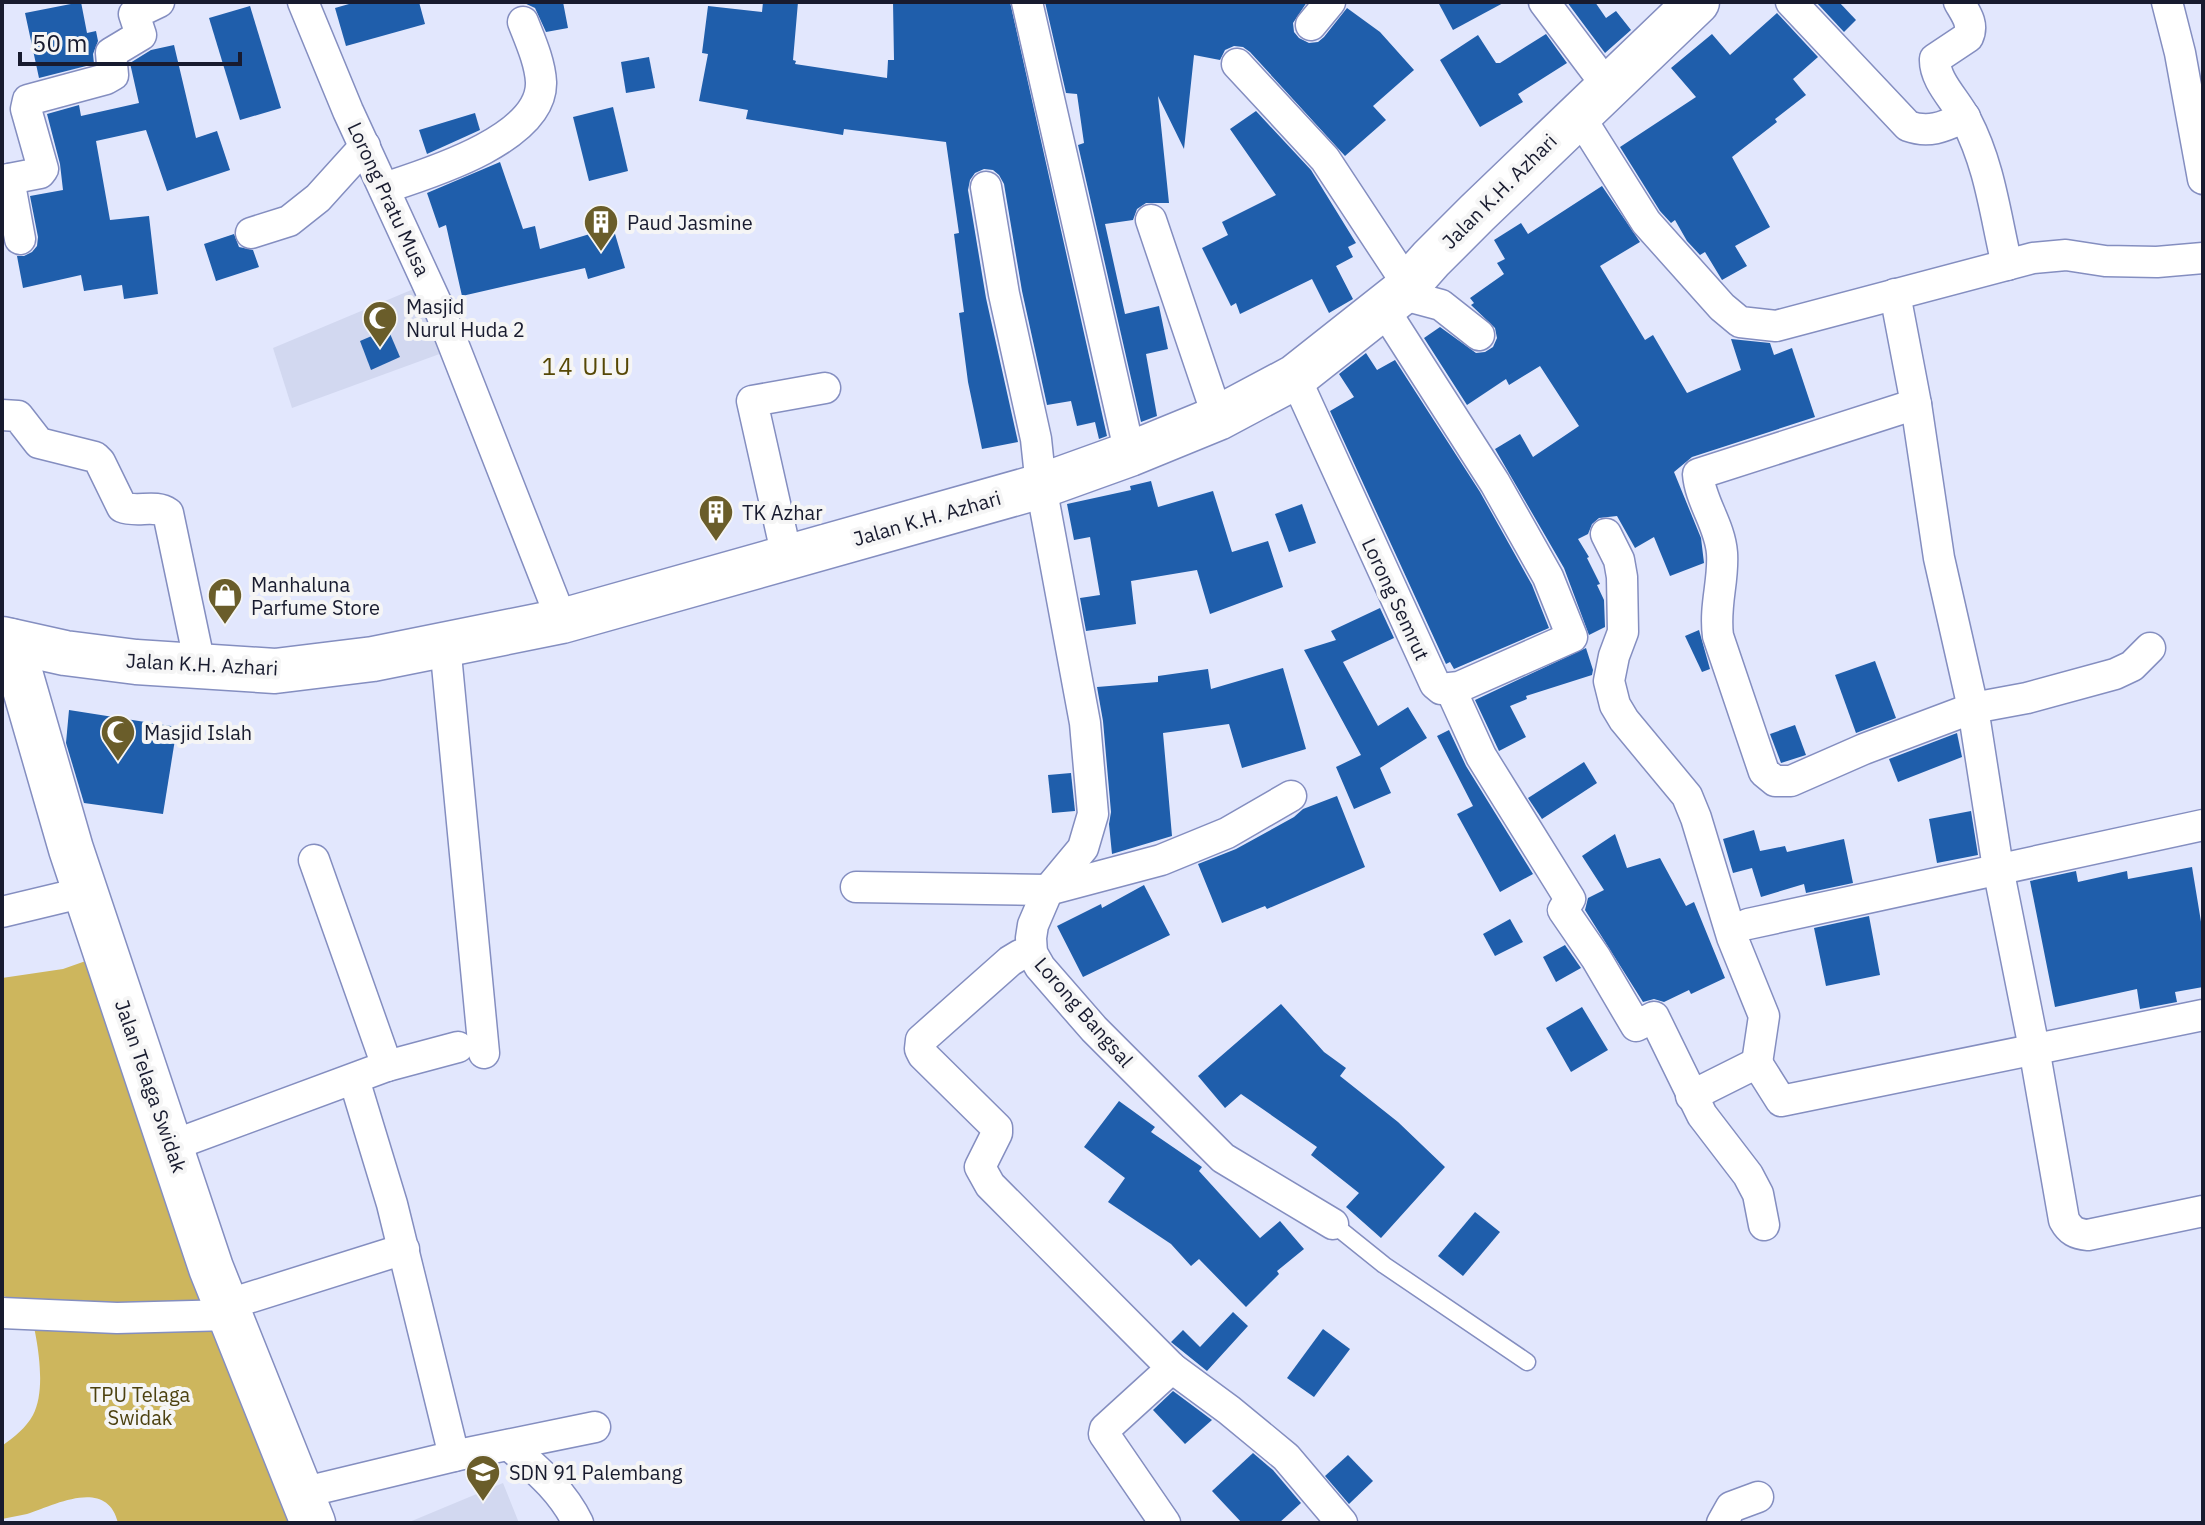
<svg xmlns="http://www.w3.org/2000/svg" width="2205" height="1525" font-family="'IBM Plex Sans',sans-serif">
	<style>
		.built { fill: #d2d8f0 }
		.green { fill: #cdb65d }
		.building { fill: #1f5eab }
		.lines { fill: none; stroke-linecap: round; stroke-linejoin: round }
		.lane-casing { stroke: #848ec0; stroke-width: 19 }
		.street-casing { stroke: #848ec0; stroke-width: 33 }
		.secondary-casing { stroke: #848ec0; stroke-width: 47 }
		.lane { stroke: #fff; stroke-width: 16 }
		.street { stroke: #fff; stroke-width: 30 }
		.secondary { stroke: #fff; stroke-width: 44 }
		.labels { text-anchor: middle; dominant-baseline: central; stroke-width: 8; stroke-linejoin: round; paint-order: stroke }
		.street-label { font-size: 20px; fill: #181b2f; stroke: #f5f5f5 }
		.poi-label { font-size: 20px; fill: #181b2f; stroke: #f5f5f5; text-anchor: start }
		.park-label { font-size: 20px; fill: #4c4110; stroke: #f5f5f5 }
		.quarter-label { font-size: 24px; letter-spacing: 2px; fill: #564805; stroke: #f5f5f5 }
	</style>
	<rect width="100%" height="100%" fill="#e2e7fd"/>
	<g class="built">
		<polygon points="416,288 445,352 292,408 273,348"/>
		<polygon points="503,1483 519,1523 407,1523"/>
	</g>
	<path class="green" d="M97 957 301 1523H118C107 1477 55 1505 27 1514 19 1516 10 1517 2 1519V1446C14 1437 26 1428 33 1415 48 1387 36 1331 28 1302L2 1296V978L63 969Z"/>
	<g class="building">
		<polygon points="81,2 87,33 96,31 98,41 93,54 94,64 39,78 25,13"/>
		<polygon points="356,2 419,2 425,24 346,46 335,8"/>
		<polygon points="522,2 563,2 568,28 546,32 535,8"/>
		<polygon points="763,2 798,2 793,60 796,61 795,64 887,78 888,60 894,60 893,2 1010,2 1107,436 1099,439 1095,422 1077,426 1071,401 1047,405 1022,291 1004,184 999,175 993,170 984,169 975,173 970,180 968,190 986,298 1018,442 982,449 968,382 959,313 964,312 954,234 959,233 946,142 844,129 843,135 746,119 748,110 699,101 708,54 702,53 708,6 762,12"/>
		<polygon points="1045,2 1307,2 1293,23 1294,32 1299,38 1309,43 1318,42 1324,37 1347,8 1380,32 1414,70 1373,106 1386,120 1345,156 1250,52 1243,47 1234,46 1225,50 1220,60 1194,55 1184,149 1158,96 1169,203 1146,203 1137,209 1133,220 1105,224 1125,314 1159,306 1168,349 1146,354 1157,416 1141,422 1078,145 1084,143 1077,94 1066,93"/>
		<polygon points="1438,2 1505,2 1453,30"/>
		<polygon points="1567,2 1595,2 1606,18 1616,11 1631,30 1605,53"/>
		<polygon points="1816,2 1839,2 1856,20 1844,32"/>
		<polygon points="250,6 281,108 240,120 209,18"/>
		<polygon points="1777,13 1818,57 1793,79 1806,95 1775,119 1777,122 1732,157 1770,227 1735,246 1747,266 1722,280 1705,252 1700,255 1687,241 1675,220 1671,223 1660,211 1620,147 1696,97 1671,68 1712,34 1730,55"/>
		<polygon points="1546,34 1567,63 1518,94 1523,102 1480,127 1440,60 1478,35 1496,63 1500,63"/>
		<polygon points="174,45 196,138 217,131 230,170 167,191 146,130 96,141 110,220 149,216 158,294 124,299 122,285 84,291 81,275 23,288 17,256 24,256 32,252 37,246 38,237 30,196 63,190 60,164 47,114 79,105 81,116 139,103 130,63 151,50"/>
		<polygon points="649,57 655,88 626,93 621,62"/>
		<polygon points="613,107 628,171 589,181 573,117"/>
		<polygon points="1256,111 1311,170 1356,243 1348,247 1353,257 1336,266 1353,299 1329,313 1312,279 1240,314 1236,303 1231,306 1202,248 1228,235 1222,222 1276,195 1230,129"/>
		<polygon points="475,113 480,130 427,154 419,130"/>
		<polygon points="500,162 523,229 535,226 540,249 613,227 625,268 588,279 585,268 462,296 446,225 439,228 427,193"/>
		<polygon points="1602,186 1640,242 1600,266 1645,340 1653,335 1687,393 1741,370 1731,339 1770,343 1774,355 1792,348 1815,417 1692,457 1674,472 1701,538 1704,563 1670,576 1654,537 1635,548 1617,516 1599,518 1592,524 1588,534 1578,539 1589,557 1587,558 1600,584 1597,585 1604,600 1605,627 1589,635 1564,568 1495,449 1520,434 1533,457 1579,426 1540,366 1509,385 1506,379 1467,405 1424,338 1440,327 1476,353 1485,352 1493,347 1497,338 1495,328 1471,305 1474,303 1470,298 1504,274 1497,263 1505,259 1494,240 1521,223 1528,234"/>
		<polygon points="234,234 239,247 253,250 259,267 216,281 204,244"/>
		<polygon points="388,329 400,357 371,370 360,341"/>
		<polygon points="1366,353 1377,370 1395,360 1480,492 1532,585 1549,628 1454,669 1450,662 1446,664 1330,411 1354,397 1339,374"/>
		<polygon points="1151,481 1158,507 1213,491 1232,552 1268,541 1283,587 1210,614 1197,570 1131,581 1136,624 1086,631 1080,598 1100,595 1090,537 1074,540 1067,504 1131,490 1130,486"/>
		<polygon points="1302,504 1316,543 1289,552 1275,514"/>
		<polygon points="1380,608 1394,638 1343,662 1378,726 1408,707 1427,738 1380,768 1391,793 1354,809 1336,767 1361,755 1304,650 1336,640 1331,631"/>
		<polygon points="1699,630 1710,669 1702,672 1685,636"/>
		<polygon points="1586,648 1593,670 1592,675 1526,696 1527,699 1510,706 1526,737 1499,751 1475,700"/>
		<polygon points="1875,661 1896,718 1856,733 1835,675"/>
		<polygon points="1283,668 1306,749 1242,768 1229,724 1163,733 1172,836 1112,854 1109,824 1111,812 1103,721 1097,687 1158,682 1158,676 1208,669 1211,689"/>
		<polygon points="69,710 177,727 163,814 84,803 66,743"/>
		<polygon points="1795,725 1806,755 1781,763 1770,734"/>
		<polygon points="1449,730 1466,766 1533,874 1500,892 1457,814 1473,806 1437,736"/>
		<polygon points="1957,733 1962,757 1898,782 1889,759"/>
		<polygon points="1584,762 1597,783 1542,819 1528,798"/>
		<polygon points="1071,773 1075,811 1052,813 1048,775"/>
		<polygon points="1337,796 1365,867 1267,909 1265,906 1222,923 1198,864 1236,849 1294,817 1303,809"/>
		<polygon points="1971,811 1978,855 1937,863 1929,819"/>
		<polygon points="1754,830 1760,851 1785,846 1787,852 1844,839 1853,883 1806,893 1804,884 1761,897 1752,868 1733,873 1723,839"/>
		<polygon points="1615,834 1627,868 1660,858 1686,906 1694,902 1725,978 1691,994 1689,990 1664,1002 1654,999 1643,1002 1585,910 1588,898 1604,890 1582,856"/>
		<polygon points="2192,867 2203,934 2203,987 2175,992 2177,1002 2140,1009 2137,989 2055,1007 2030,881 2076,871 2078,882 2127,871 2128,879"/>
		<polygon points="1144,885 1170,935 1083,977 1057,926 1101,904 1102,908"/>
		<polygon points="1869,916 1880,975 1826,986 1814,928"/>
		<polygon points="1510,919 1523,942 1495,956 1483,934"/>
		<polygon points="1565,945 1581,968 1556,982 1543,957"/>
		<polygon points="1281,1004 1324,1052 1346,1068 1340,1076 1398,1122 1445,1167 1381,1238 1346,1207 1359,1193 1311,1155 1317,1147 1241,1094 1225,1108 1198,1076"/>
		<polygon points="1582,1007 1608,1050 1571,1072 1546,1028"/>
		<polygon points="1119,1101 1155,1127 1151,1132 1202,1167 1199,1171 1260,1238 1280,1221 1304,1249 1277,1271 1279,1274 1246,1307 1199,1259 1191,1266 1171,1244 1108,1202 1125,1178 1084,1147"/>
		<polygon points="1475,1212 1500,1232 1463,1276 1438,1256"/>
		<polygon points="1233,1312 1248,1326 1207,1371 1171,1342 1183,1330 1200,1347"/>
		<polygon points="1323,1329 1350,1349 1314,1397 1287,1378"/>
		<polygon points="1173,1391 1212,1420 1185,1444 1153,1410"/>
		<polygon points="1253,1453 1273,1470 1301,1503 1279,1523 1242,1523 1212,1491"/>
		<polygon points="1348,1455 1373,1481 1349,1504 1325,1476"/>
	</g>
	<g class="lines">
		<g class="lane-casing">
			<polyline id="lane" points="1333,1224 1384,1265 1527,1362"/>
		</g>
		<g class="street-casing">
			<g id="street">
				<polyline points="303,2 348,111 441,313 562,621"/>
				<polyline points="1027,2 1130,454"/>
				<polyline points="1544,2 1608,87"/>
				<path d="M1791 2 1908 126C1930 134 1945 126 1965 117"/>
				<path d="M1959 2C1966 14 1974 24 1968 37L1935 59C1934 81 1957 101 1966 120 1990 166 1995 214 2007 265"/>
				<polyline points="2167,2 2180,53 2203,179"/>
				<polyline points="1311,25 1330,2"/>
				<polyline points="1237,64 1325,159 1408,285"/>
				<polyline points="1578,114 1646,222 1722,307 1740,322 1776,326 2033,258 2066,255 2105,261 2157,262 2203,258"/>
				<polyline points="9,179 40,173 43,169 26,109 28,100 106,79 113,75 111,53 141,35 134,14 159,2"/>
				<polyline points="2,181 9,179 20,239"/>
				<polyline points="986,187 1004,294 1036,439 1041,486 1085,723 1093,814 1083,848 1048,890 1033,925 1031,938 1032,953 1040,967 1094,1029 1223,1158 1333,1224"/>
				<path d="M384 188C427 174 543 139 541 82 540 62 530 40 523 22"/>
				<polyline points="1151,220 1218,418"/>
				<polyline points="251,233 289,221 318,198 365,146"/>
				<polyline points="1400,294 1441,305 1479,335"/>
				<path d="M1895 294 1916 404 1939 558 1973 708 1998 868 2034 1048 2064 1220C2070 1231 2076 1234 2088 1235L2203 1211"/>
				<polyline points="1295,377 1435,684 1441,689 1459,687 1572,637 1548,577 1495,483 1383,308"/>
				<path d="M1916 404 1698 474C1700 501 1720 525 1722 553 1724 581 1714 605 1718 636L1764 772 1775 781H1791L1864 749 1973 708 2027 698 2115 674 2132 666 2150 648"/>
				<path d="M2 415 18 416 39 443 95 457 100 462 122 507C137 513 155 504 168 513L200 665"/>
				<polyline points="1606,534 1619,560 1622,577 1623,632 1614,656 1609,681 1615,705 1624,720 1687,796 1696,818 1732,937 1764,1016 1757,1063"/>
				<polyline points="787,557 752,401 825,388"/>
				<polyline points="445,644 484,1053"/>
				<polyline points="1451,690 1481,756 1570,899 1563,910 1596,958 1636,1026 1654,1017 1702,1115 1748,1175 1758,1194 1764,1225"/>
				<polyline points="314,860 387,1066"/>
				<polyline points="856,887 1048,890 1161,860 1227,833 1291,796"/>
				<polyline points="2,912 85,892"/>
				<polyline points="1748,924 2203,825"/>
				<polyline points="1032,953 1020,955 1010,961 921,1040 920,1049 923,1055 997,1128 997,1133 980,1167 990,1185 1172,1368 1229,1410 1286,1457 1342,1523"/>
				<polyline points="354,1079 392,1204 454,1456"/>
				<polyline points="1691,1096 1757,1063 1781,1101 2203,1015"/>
				<polyline points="171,1146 387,1066 458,1047"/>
				<polyline points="226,1305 404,1249"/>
				<polyline points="2,1313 117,1318 230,1315"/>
				<path d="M509 1445C536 1469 562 1490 578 1523"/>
				<polyline points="301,1493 463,1454 595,1427"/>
				<polyline points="1165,1523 1104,1434 1105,1429 1172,1368"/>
				<polyline points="1722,1523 1731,1507 1758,1497"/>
			</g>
		</g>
		<g class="secondary-casing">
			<g id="secondary">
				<polyline points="2,639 65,653 136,662 275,671 373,659 562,621 1041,486 1130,454 1218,418 1295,377 1400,294 1431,259 1477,213 1697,2"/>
				<polyline points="11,641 71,849 211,1268 313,1523"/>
			</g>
		</g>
		<use href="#lane" class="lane"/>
		<use href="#street" class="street"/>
		<use href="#secondary" class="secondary"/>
	</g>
	<defs>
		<g id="building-pin" transform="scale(1.8)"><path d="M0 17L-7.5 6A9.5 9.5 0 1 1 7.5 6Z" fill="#6a5d2a" stroke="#f5f5f5"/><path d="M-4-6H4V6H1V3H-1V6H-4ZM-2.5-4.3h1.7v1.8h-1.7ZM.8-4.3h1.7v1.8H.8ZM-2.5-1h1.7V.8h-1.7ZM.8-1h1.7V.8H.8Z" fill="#fff"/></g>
		<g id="mosque-pin" transform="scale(1.8)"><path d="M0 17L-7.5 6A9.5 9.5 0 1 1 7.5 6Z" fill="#6a5d2a" stroke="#f5f5f5"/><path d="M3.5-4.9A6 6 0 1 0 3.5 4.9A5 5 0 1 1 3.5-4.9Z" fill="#fff"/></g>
		<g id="shop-pin" transform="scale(1.8)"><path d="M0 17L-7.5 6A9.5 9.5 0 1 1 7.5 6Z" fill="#6a5d2a" stroke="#f5f5f5"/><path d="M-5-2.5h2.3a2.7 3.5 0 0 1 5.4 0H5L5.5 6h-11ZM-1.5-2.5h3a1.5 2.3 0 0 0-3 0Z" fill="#fff"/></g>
		<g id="school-pin" transform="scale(1.8)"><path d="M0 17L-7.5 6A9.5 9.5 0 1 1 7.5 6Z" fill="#6a5d2a" stroke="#f5f5f5"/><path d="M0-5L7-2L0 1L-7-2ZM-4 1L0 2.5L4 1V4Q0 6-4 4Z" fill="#fff"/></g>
	</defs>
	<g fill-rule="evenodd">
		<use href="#building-pin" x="601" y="222"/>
		<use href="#mosque-pin" x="380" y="318"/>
		<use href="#building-pin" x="716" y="512"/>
		<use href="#shop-pin" x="225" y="595"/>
		<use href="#mosque-pin" x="118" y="732"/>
		<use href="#school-pin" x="483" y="1472"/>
	</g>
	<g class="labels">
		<g class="street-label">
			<text transform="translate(1499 191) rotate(-45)">Jalan K.H. Azhari</text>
			<text transform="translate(389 199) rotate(65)">Lorong Pratu Musa</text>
			<text transform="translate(927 518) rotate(-16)">Jalan K.H. Azhari</text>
			<text transform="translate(1396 599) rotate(65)">Lorong Semrut</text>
			<text transform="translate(202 664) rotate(3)">Jalan K.H. Azhari</text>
			<text transform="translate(1084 1012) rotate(49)">Lorong Bangsal</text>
			<text transform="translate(151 1086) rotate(71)">Jalan Telaga Swidak</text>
		</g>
		<g class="poi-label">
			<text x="627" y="222">Paud Jasmine</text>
			<text x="406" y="306">Masjid<tspan x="406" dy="23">Nurul Huda 2</tspan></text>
			<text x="742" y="512">TK Azhar</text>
			<text x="251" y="584">Manhaluna<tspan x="251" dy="23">Parfume Store</tspan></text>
			<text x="144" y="732">Masjid Islah</text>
			<text x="509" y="1472">SDN 91 Palembang</text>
		</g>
		<g class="park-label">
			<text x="140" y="1394">TPU Telaga<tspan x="140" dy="23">Swidak</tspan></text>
		</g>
		<g class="quarter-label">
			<text x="587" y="366">14 ULU</text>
		</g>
	</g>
	<rect width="2205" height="1525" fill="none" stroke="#181b2f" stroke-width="8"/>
	<path d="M20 52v12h220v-12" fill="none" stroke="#181b2f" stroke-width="4"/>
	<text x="32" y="52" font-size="24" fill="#181b2f" stroke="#f5f5f5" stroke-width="6" paint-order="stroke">50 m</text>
</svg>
